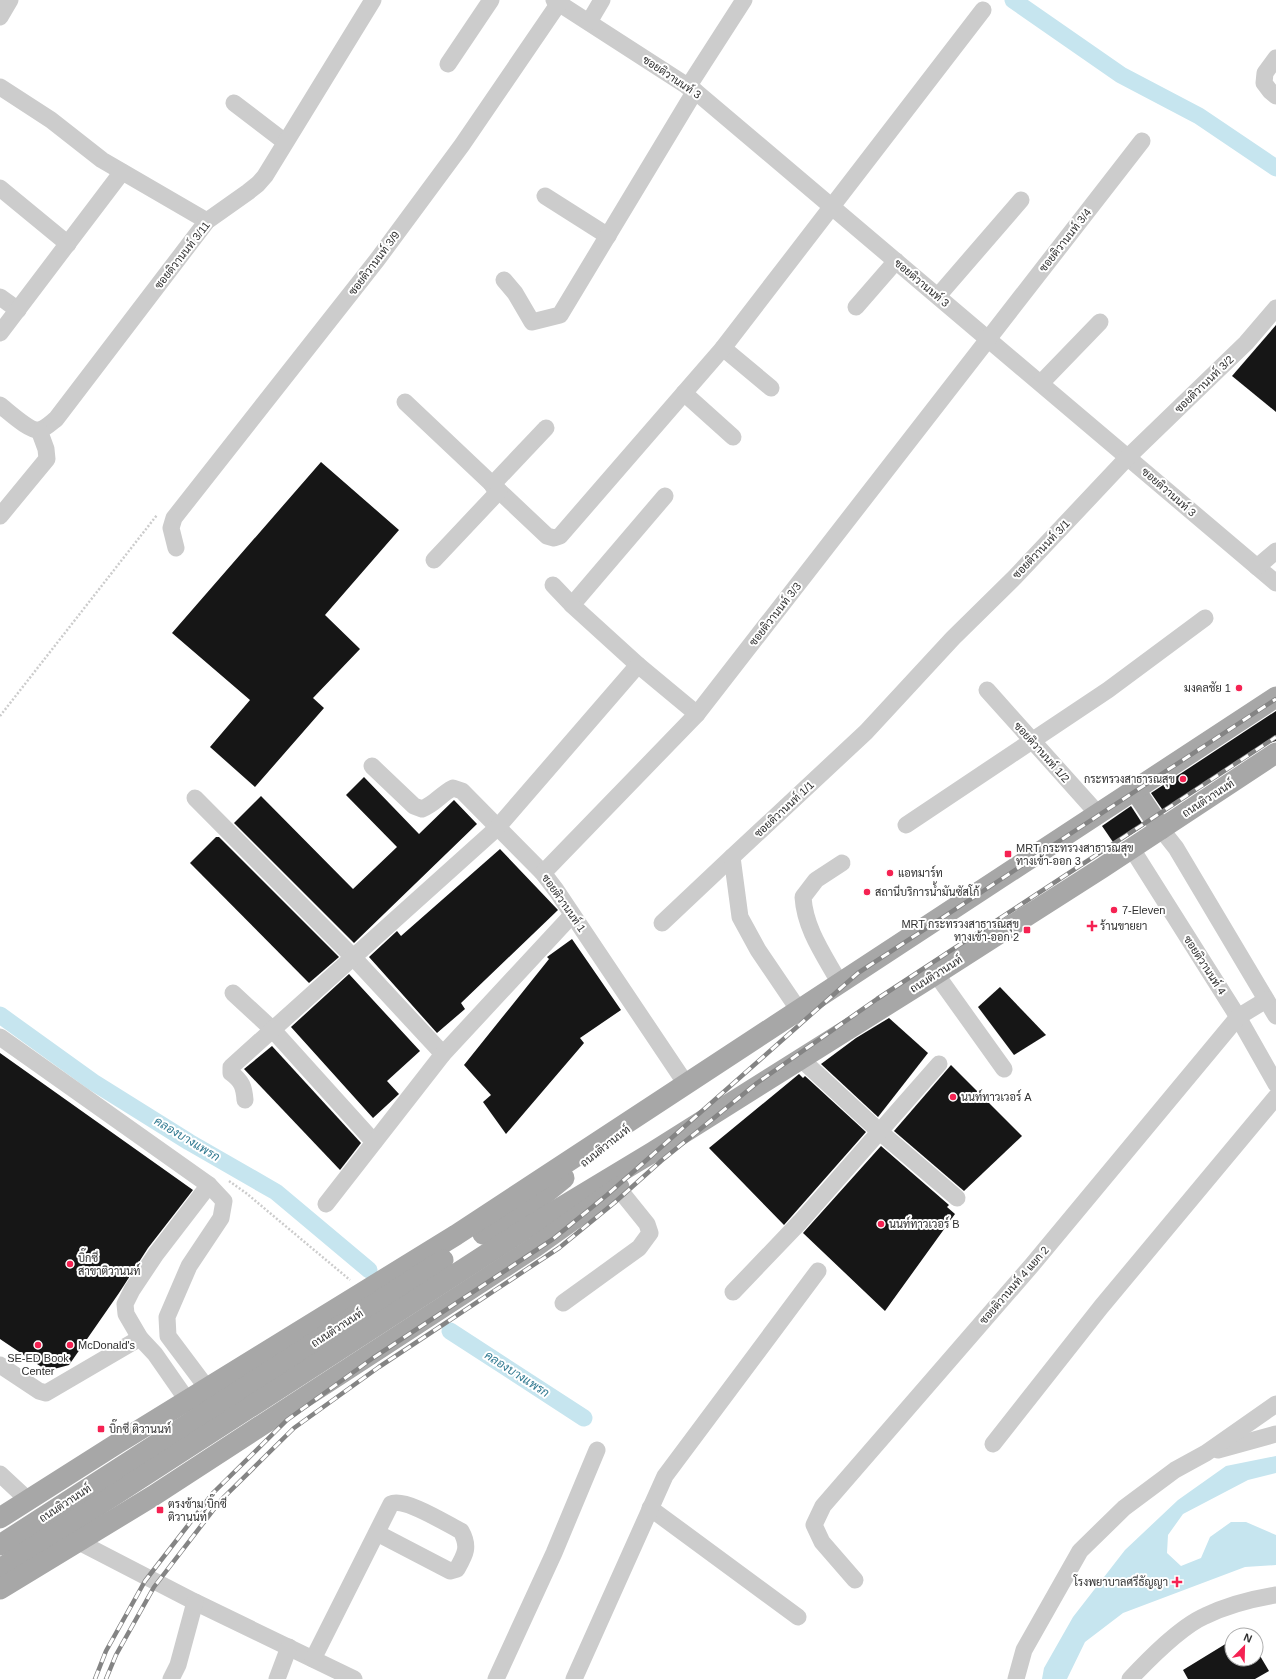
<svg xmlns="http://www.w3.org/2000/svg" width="1276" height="1679" font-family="Helvetica,Sarabun,sans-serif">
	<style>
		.water { fill: #c6e5ef }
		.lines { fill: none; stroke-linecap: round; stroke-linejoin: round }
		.canal { stroke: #c6e5ef; stroke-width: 17 }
		.building { fill: #161616 }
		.path { stroke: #ccc; stroke-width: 2.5; stroke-dasharray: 2 2; stroke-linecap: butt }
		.minor { stroke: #ccc; stroke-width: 17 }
		.major { stroke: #a7a7a7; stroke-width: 21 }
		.rail-casing { stroke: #848484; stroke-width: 4.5 }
		.rail { stroke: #fff; stroke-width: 3; stroke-dasharray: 9; stroke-linecap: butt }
		.poi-dot { fill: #f52252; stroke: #fff; stroke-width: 1.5 }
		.labels { text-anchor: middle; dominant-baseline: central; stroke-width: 4; stroke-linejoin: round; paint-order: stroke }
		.street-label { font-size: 11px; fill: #2f2f2f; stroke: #fff }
		.poi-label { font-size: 11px; fill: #2f2f2f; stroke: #fff; text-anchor: start }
		.water-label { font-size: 12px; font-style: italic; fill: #337b92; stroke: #fff }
	</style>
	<rect width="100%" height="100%" fill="#fff"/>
	<polygon class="water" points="1276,1456 1276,1473 1248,1480 1183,1514 1168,1535 1167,1553 1181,1566 1201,1558 1210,1537 1231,1522 1246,1522 1276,1535 1276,1565 1245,1567 1123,1613 1085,1642 1067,1679 1042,1679 1044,1668 1073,1617 1125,1550 1178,1500 1226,1466"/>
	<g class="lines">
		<g class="canal">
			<polyline points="1013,0 1121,75 1199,116 1276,168"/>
			<polyline points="0,1015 93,1082 189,1142 276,1192 369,1270"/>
			<polyline points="450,1331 584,1418"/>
		</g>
	</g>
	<g class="building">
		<polygon points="1276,325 1276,412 1232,376"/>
		<polygon points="321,462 399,530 325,615 360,649 313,698 324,708 255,787 210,747 250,700 172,633"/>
		<polygon points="1276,711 1276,741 1269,743 1164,812 1151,793"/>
		<polygon points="364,777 419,834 454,800 477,824 354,943 234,823 261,796 353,889 397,847 346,795"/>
		<polygon points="1131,806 1144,826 1115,845 1102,826"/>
		<polygon points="216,837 219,837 339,957 309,983 190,863"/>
		<polygon points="500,849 558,910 461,1003 465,1009 437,1033 369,957 397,931 401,936"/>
		<polygon points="572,939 621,1010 580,1038 584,1043 506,1134 483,1102 491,1095 464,1065 549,959 547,957"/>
		<polygon points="349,974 420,1051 387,1081 399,1094 373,1118 291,1027"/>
		<polygon points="1000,987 1046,1035 1014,1055 978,1007"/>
		<polygon points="889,1018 928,1053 878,1117 821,1064 856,1038"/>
		<polygon points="272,1046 361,1143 340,1170 244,1069"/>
		<polygon points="0,1053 193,1190 148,1248 119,1293 69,1365 54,1369 43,1368 0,1339"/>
		<polygon points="951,1065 1022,1136 964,1191 894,1131"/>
		<polygon points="799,1074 803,1078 805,1076 866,1132 784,1225 709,1148"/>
		<polygon points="881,1146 949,1205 947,1207 955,1214 885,1311 803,1233"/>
		<polygon points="1232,1640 1232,1659 1256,1659 1256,1649 1269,1671 1255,1679 1188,1679 1183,1670"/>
	</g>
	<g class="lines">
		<g class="path">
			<polyline points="0,716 157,515"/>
			<polyline points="229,1181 246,1193 350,1280"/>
		</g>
		<g class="minor">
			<polyline points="554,0 695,91 1276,583"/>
			<polyline points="0,17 10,0"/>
			<polyline points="589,22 602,0"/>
			<polyline points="1276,58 1265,73 1264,83 1270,91 1276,96"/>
			<polyline points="448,64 491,0"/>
			<polyline points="0,87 51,120 102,160 207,221"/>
			<polyline points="688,87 744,0"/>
			<polyline points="234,103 285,142"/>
			<polyline points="0,188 68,244"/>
			<polyline points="545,196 608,236"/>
			<polyline points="504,280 515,293 532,322 560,315 695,91"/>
			<polyline points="938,296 1021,200"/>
			<polyline points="0,297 18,310"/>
			<polyline points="856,307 896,261"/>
			<polyline points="0,333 122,172"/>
			<polyline points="723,348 771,388"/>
			<polyline points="1041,383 1100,322"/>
			<polyline points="684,393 733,437"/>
			<polyline points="405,402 547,536 554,538 560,536 723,348 983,10"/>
			<path d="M0 405C8 411 30 432 40 430 46 428 51 423 56 419L207 221 248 192 258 184 265 176 373 0"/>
			<polyline points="492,485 546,428"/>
			<polyline points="665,496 572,605 638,665 697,714"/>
			<polyline points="0,516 47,459 46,449 39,430"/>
			<polyline points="176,548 171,528 174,518 377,260 462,145 559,3"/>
			<polyline points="434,560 499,491"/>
			<polyline points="1257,567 1276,551"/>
			<polyline points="553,585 572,605"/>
			<polyline points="987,690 1098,814"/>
			<path d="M372 766 414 806 422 809C435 804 441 794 453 788L462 791 543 873 556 890 686 1084"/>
			<polyline points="195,798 353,957 443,1054"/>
			<polyline points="906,825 1108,690 1205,618"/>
			<polyline points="1161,829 1176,848 1276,1016"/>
			<polyline points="1132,849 1238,1017 1276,1084"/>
			<polyline points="543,873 697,714 1142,141"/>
			<polyline points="662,923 732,857"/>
			<polyline points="936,974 1004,1069"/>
			<path d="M839 982C824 955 805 929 803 897L816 880 842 863"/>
			<polyline points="233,993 272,1029 374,1142"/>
			<polyline points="798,1009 758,950 740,917 732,857 866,732 953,638 1015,577 1128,457 1246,343 1276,308"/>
			<polyline points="0,1037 209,1185"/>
			<polyline points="801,1059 880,1132 957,1198"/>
			<path d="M245 1100C244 1087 242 1081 231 1073V1067L497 828 638 665"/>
			<polyline points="326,1204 443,1054 572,915"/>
			<polyline points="733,1292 800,1222 939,1064"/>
			<polyline points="563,1303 639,1248 650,1233 647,1224 618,1188"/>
			<polyline points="0,1365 39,1391 46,1393 140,1338"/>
			<polyline points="187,1400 155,1354 140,1338 126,1314 125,1304 132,1290 156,1254 209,1185 224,1201 221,1218 189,1266 167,1317 168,1336 207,1388"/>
			<polyline points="993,1444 1101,1307 1276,1097"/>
			<polyline points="1218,1450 1276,1434"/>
			<polyline points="0,1474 28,1500"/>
			<polyline points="650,1508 798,1617"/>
			<polyline points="79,1542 195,1602 354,1679"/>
			<polyline points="855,1580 822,1542 814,1525 823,1506 1032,1265 1238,1017 1266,1000"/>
			<path d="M313 1659 391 1504C404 1497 447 1524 461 1531 470 1547 465 1555 457 1569L450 1571 377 1533"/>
			<polyline points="171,1679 178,1665 195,1602"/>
			<polyline points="277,1679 289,1647"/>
			<polyline points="496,1679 554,1553 597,1450"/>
			<polyline points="574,1679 665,1476 818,1271"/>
			<polyline points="1016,1679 1024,1650 1080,1551 1124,1508 1175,1470 1206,1453 1276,1404"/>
			<path d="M1130 1679C1149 1659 1180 1627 1205 1616 1228 1605 1251 1599 1276 1595"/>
		</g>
		<g class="major">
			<polyline points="1135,790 1161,829"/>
			<polyline points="483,1234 537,1200 564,1178"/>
			<polyline points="0,1518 118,1443 456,1235 1276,697"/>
			<polyline points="0,1545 443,1260"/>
			<polyline points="0,1569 527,1228 653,1152 936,974 1102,868 1276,753"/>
			<polyline points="0,1589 153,1496 535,1247 619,1187"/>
		</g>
		<g class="rail-casing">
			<g id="rail">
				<polyline points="95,1679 106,1651 145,1581 213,1493 287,1420 373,1358 553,1239 607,1195 858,973 1276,699"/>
				<polyline points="106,1679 116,1655 154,1587 221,1500 294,1428 379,1367 559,1248 614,1203 661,1161 757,1083 877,999 1276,737"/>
			</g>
		</g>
		<use href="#rail" class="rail"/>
	</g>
	<g class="poi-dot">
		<circle cx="1239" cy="688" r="4"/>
		<circle cx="1183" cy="779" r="4"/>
		<rect x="1004" y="850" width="8" height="8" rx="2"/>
		<circle cx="890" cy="873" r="4"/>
		<circle cx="867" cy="892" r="4"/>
		<circle cx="1114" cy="910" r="4"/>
		<path d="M1090 920h4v4h4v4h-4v4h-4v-4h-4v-4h4z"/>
		<rect x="1023" y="926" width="8" height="8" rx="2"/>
		<circle cx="953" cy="1097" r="4"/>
		<circle cx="881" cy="1224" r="4"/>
		<circle cx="70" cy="1264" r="4"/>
		<circle cx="38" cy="1345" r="4"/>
		<circle cx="70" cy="1345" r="4"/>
		<rect x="97" y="1425" width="8" height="8" rx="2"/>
		<rect x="156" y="1506" width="8" height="8" rx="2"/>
		<path d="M1175 1576h4v4h4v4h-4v4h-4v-4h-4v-4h4z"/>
	</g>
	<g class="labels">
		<g class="street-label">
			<text transform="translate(672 77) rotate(34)">ซอยติวานนท์ 3</text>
			<text transform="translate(1065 240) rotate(-52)">ซอยติวานนท์ 3/4</text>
			<text transform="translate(182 255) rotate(-52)">ซอยติวานนท์ 3/11</text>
			<text transform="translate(374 263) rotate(-53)">ซอยติวานนท์ 3/9</text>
			<text transform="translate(922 283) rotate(40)">ซอยติวานนท์ 3</text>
			<text transform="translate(1204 384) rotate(-44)">ซอยติวานนท์ 3/2</text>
			<text transform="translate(1169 492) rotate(41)">ซอยติวานนท์ 3</text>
			<text transform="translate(1041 549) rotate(-46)">ซอยติวานนท์ 3/1</text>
			<text transform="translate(775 614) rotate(-52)">ซอยติวานนท์ 3/3</text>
			<text transform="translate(1042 752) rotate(48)">ซอยติวานนท์ 1/2</text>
			<text transform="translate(1208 798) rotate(-33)">ถนนติวานนท์</text>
			<text transform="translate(784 809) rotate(-43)">ซอยติวานนท์ 1/1</text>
			<text transform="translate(564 903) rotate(55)">ซอยติวานนท์ 1</text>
			<text transform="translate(1205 965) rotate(57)">ซอยติวานนท์ 4</text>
			<text transform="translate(936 974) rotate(-32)">ถนนติวานนท์</text>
			<text transform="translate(605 1146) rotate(-38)">ถนนติวานนท์</text>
			<text transform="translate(1014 1285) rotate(-49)">ซอยติวานนท์ 4 แยก 2</text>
			<text transform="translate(337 1328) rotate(-33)">ถนนติวานนท์</text>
			<text transform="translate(65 1503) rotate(-33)">ถนนติวานนท์</text>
		</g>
		<g class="poi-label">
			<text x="1231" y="688" text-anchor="end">มงคลชัย 1</text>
			<text x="1175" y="779" text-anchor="end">กระทรวงสาธารณสุข</text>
			<text x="1016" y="848">MRT กระทรวงสาธารณสุข<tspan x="1016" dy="13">ทางเข้า-ออก 3</tspan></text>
			<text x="898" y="873">แอทมาร์ท</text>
			<text x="875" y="892">สถานีบริการน้ำมันซัสโก้</text>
			<text x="1122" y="910">7-Eleven</text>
			<text x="1019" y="924" text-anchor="end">MRT กระทรวงสาธารณสุข<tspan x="1019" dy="13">ทางเข้า-ออก 2</tspan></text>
			<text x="1100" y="926">ร้านขายยา</text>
			<text x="961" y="1097">นนท์ทาวเวอร์ A</text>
			<text x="889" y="1224">นนท์ทาวเวอร์ B</text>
			<text x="78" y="1258">บิ๊กซี<tspan x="78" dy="13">สาขาติวานนท์</tspan></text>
			<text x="78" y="1345">McDonald's</text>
			<text x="38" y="1358" text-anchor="middle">SE-ED Book<tspan x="38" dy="13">Center</tspan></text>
			<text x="109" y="1429">บิ๊กซี ติวานนท์</text>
			<text x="168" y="1504">ตรงข้าม บิ๊กซี<tspan x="168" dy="13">ติวานนท์</tspan></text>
			<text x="1168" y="1582" text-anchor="end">โรงพยาบาลศรีธัญญา</text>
		</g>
		<g class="water-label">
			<text transform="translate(187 1139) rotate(31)">คลองบางแพรก</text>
			<text transform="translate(517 1374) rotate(33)">คลองบางแพรก</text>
		</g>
	</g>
	<g transform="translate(1244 1647) rotate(23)"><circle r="19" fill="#ffffff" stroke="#acacac"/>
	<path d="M0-3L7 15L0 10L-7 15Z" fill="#f52252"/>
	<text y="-6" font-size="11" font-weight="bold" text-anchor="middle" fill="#2f2f2f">N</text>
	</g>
</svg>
